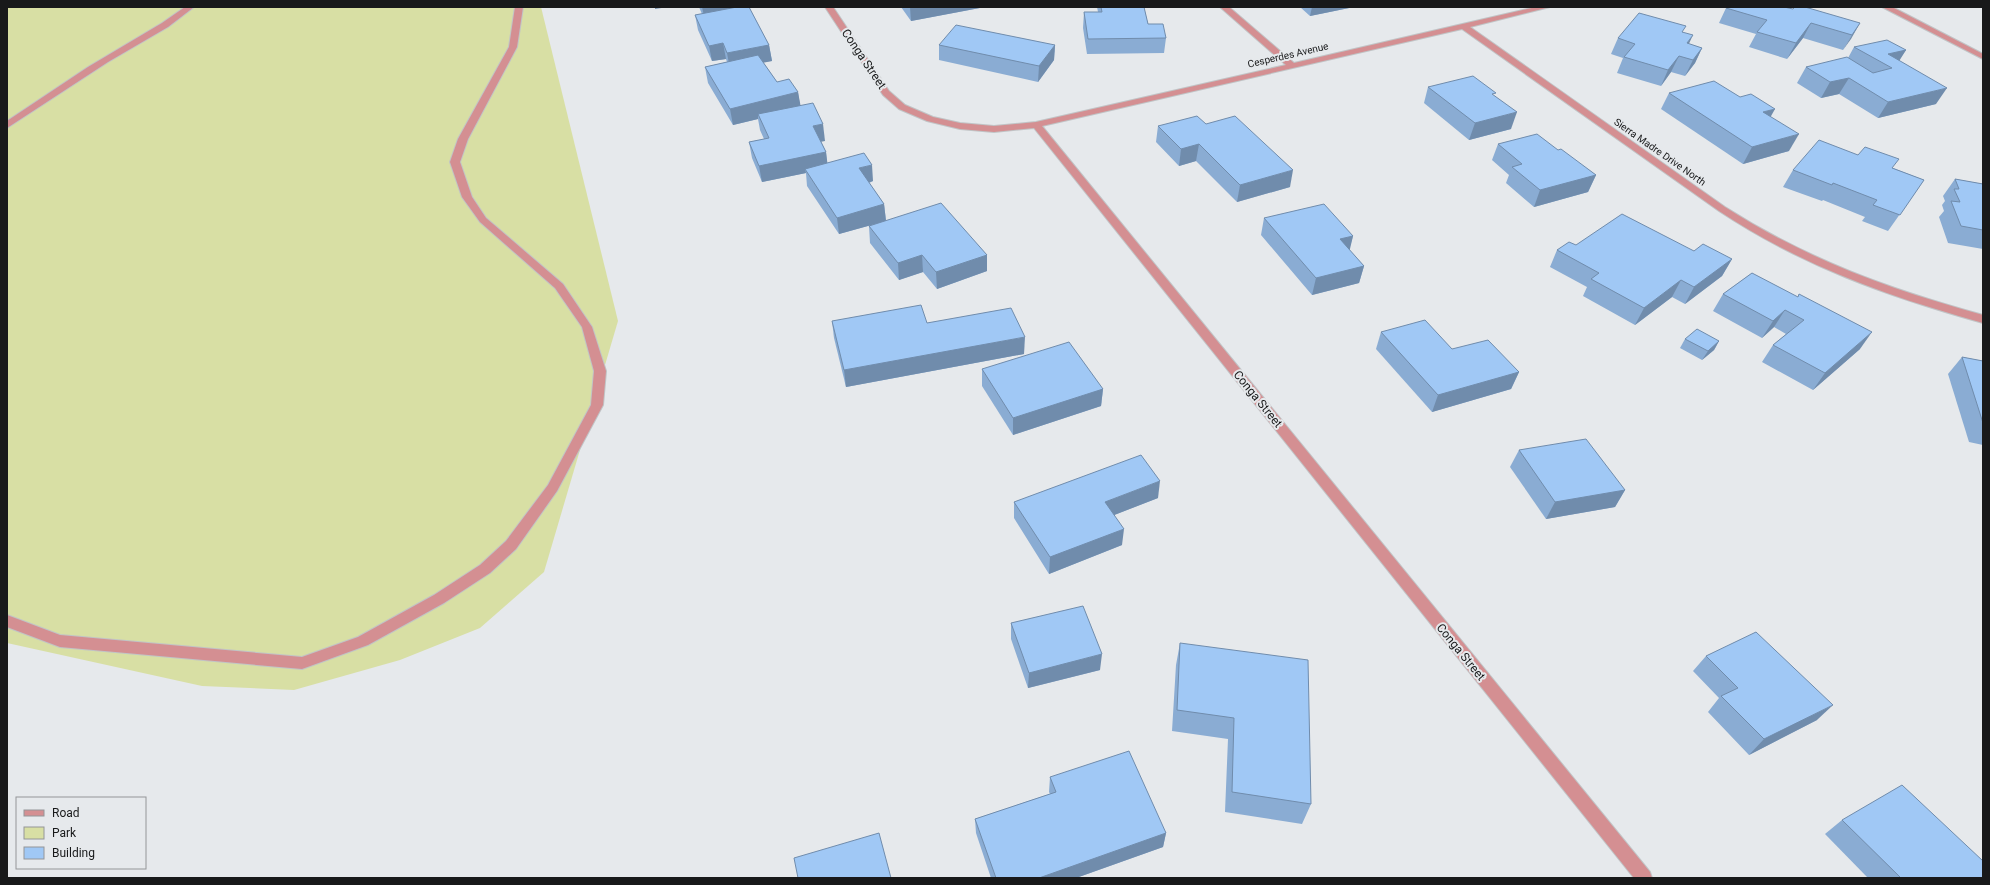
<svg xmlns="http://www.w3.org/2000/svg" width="1990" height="885" font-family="Roboto,sans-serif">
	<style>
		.green { fill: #d8dfa4 }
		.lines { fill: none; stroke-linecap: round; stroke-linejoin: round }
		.service-casing { stroke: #c1c4c6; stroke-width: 2 }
		.minor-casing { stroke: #c1c4c6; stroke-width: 2 }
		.service { fill: #d48f92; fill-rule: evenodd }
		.minor { fill: #d48f92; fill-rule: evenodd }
		.wall { fill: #8aacd3 }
		.shaded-wall { fill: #708cac }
		.building { fill: #a0c8f5; stroke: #708cac }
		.labels { text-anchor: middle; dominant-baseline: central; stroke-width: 4; stroke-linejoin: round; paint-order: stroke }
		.far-street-label { font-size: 10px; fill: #18191a; stroke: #e6e9ec }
		.street-label { font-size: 12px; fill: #18191a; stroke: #e6e9ec }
	</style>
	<rect width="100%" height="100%" fill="#e6e9ec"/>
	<polygon class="green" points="7,7 541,7 618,321 544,572 480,628 400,660 294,690 202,686 7,643"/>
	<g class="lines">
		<g class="service-casing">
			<g id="service">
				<polygon points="185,7 194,7 168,27 108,62 7,128 7,121 88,67 162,23"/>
				<polygon points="515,7 523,7 517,47 468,139 460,162 472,197 486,218 563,284 592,327 606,371 603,405 557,491 516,549 490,573 444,603 368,645 302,669 60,647 7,627 7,615 60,635 302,657 358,637 434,595 480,565 506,541 548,485 591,405 594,371 582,327 555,288 480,222 462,197 450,162 458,139 509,47"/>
			</g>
		</g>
		<g class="minor-casing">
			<g id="minor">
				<path d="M825 7H833L889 91 905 105 933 117 960 123 994 126 1036 122 1286 65 1220 7H1229L1294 63 1536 7H1550L1470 27 1725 207C1808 260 1889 289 1983 315V323C1887 296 1802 266 1719 211L1462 29 1042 126 1650 872 1652 878H1634L1034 128 994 132 960 129 927 121 899 109 883 95Z"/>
				<polygon points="1882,7 1892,7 1983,54 1983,59"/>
			</g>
		</g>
		<use href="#service" class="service"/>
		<use href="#minor" class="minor"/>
	</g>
	<g class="wall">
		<polygon points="699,7 749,7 769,45 772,61 763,62 777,82 798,92 800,106 825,141 821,141 826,152 827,163 873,181 869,183 884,204 886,221 987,255 987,271 937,289 923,272 899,280 870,243 869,226 882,222 839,234 807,186 806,173 762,182 752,158 749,142 764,139 760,130 758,119 733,125 708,83 705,67 727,62 726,59 712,61 698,30 695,15 702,14"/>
		<polygon points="901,7 985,7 911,21"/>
		<polygon points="1097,7 1144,7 1148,24 1166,38 1164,53 1087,54 1083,28 1084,12 1098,12"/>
		<polygon points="1300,7 1354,7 1310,16"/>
		<polygon points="1726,8 1793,9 1860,23 1843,50 1803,38 1787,59 1749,47 1756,34 1719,23"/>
		<polygon points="1683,32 1689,44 1702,48 1695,63 1685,76 1671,72 1661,86 1617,73 1623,58 1611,54 1618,38"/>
		<polygon points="939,45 1055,45 1054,60 1038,82 939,60"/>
		<polygon points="1854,47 1906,50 1899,60 1936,104 1878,118 1839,94 1821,98 1797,83 1806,67 1848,58"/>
		<polygon points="1428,87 1495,96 1511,129 1469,140 1424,103"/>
		<polygon points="1669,93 1771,117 1789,151 1743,164 1661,109"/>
		<polygon points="1206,124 1290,187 1237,202 1196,161 1179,166 1156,142 1158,126"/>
		<polygon points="1498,144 1558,150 1596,175 1588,192 1534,207 1506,183 1509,175 1492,160"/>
		<polygon points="1893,168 1924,180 1888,231 1862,221 1865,217 1823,200 1822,201 1783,187 1793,170"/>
		<polygon points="1955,179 1983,184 1983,249 1948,243 1939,217 1944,211 1942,205 1945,201 1943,196"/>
		<polygon points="1264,218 1353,236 1349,250 1364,266 1359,283 1312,295 1261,235"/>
		<polygon points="1576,245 1694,251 1732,259 1722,276 1685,304 1672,297 1635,325 1583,296 1587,287 1550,267 1557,250"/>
		<polygon points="1752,273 1860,349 1813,390 1762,362 1773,345 1786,334 1774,327 1762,338 1713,311 1723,294"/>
		<polygon points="832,321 927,323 1024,354 846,387 834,338"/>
		<polygon points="1381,332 1452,349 1519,372 1511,389 1432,412 1376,349"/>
		<polygon points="1685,339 1719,341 1714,350 1702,360 1680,348"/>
		<polygon points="1962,357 1983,361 1983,445 1969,442 1948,374"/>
		<polygon points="982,369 1103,389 1101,406 1013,435 982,386"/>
		<polygon points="1519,450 1625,490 1615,507 1546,519 1510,467"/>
		<polygon points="1158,498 1114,515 1122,545 1049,574 1014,518 1014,502"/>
		<polygon points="1011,623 1100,670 1028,688 1011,639"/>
		<polygon points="1180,643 1311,804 1302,824 1225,812 1228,739 1172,731 1176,665"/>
		<polygon points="1706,656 1817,720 1749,755 1708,712 1719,698 1693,671"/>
		<polygon points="1050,777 1166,833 1163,847 1076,878 991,878 976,833 975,819 1050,794 1049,792"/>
		<polygon points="1842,820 1983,878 1868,878 1825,834"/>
	</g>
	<g class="shaded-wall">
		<polygon points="655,7 668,7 655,9"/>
		<polygon points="702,7 741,7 705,20"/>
		<polygon points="910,7 985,7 911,21"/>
		<polygon points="1312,7 1354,7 1310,16"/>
		<polygon points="1811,23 1803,38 1787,59 1796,43"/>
		<polygon points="1860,23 1851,39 1843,50 1852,35"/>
		<polygon points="1693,35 1686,50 1687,43"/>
		<polygon points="723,43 726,59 712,61 709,46"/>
		<polygon points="769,45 772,61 730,69 727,53"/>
		<polygon points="1055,45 1054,60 1038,82 1039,66"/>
		<polygon points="1702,48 1695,63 1685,76 1693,60"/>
		<polygon points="1906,50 1896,66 1888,54"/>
		<polygon points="1679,56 1671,72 1661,86 1668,70"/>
		<polygon points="1849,78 1839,94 1821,98 1830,82"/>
		<polygon points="1947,88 1936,104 1878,118 1888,102"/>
		<polygon points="798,92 801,108 758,114 758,119 733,125 730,109"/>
		<polygon points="1775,109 1766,125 1763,112"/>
		<polygon points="1517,112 1511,129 1469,140 1475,123"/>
		<polygon points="823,124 825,141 815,143 813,126"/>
		<polygon points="1799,134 1789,151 1743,164 1752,147"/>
		<polygon points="1199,144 1196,161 1179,166 1181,149"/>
		<polygon points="826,152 828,168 805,169 806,173 762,182 759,166"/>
		<polygon points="872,165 873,181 861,185 859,168"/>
		<polygon points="1293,170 1290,187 1237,202 1240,185"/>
		<polygon points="1596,175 1588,192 1534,207 1540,190"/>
		<polygon points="884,204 886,221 839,234 837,218"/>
		<polygon points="1353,236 1349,253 1340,239"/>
		<polygon points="922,255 923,272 899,280 898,263"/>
		<polygon points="987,255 987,271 937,289 936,272"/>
		<polygon points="1732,259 1722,276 1685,304 1694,287"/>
		<polygon points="1364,266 1359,283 1312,295 1316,278"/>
		<polygon points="1681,280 1672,297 1635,325 1644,308"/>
		<polygon points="1785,310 1774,327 1762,338 1773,321"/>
		<polygon points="1872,332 1860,349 1813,390 1825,373"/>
		<polygon points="1025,337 1024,354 846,387 844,370"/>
		<polygon points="1719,341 1714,350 1702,360 1708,351"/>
		<polygon points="1519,372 1511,389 1432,412 1438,395"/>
		<polygon points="1103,389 1101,406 1013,435 1013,418"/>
		<polygon points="1160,481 1158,498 1104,519 1105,502"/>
		<polygon points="1625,490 1615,507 1546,519 1555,502"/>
		<polygon points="1124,529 1122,545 1049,574 1050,557"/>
		<polygon points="1102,654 1100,670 1028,688 1029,673"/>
		<polygon points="1833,705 1817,720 1749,755 1764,739"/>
		<polygon points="1166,833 1163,847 1076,878 1039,878"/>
	</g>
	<g class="building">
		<polygon points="737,7 749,7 769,45 727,53 723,43 709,46 695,15"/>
		<polygon points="1101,7 1144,7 1148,24 1163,24 1166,38 1088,39 1084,12 1102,12"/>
		<polygon points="1727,7 1784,7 1793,9 1795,7 1805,7 1860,23 1852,35 1811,23 1796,43 1757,32 1767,20 1726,8"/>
		<polygon points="1639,13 1686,26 1682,32 1693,35 1687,43 1702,48 1693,60 1679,56 1668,70 1624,57 1635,44 1618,38"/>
		<polygon points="956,25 1055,45 1039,66 939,45"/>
		<polygon points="1887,40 1906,50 1888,54 1947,88 1888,102 1849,78 1830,82 1806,67 1847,57 1873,73 1892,68 1854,47"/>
		<polygon points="758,55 777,82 789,79 798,92 730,109 705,67"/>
		<polygon points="1473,76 1496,93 1492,94 1517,112 1475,123 1428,87"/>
		<polygon points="1714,81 1740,97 1751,94 1775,109 1763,112 1799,134 1752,147 1669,93"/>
		<polygon points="813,103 823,124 813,126 826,152 759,166 749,142 769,138 758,114"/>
		<polygon points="1197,116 1206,124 1235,116 1293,170 1240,185 1199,144 1181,149 1158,126"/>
		<polygon points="1537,134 1558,150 1561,149 1596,175 1540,190 1512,167 1522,164 1498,144"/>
		<polygon points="1819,140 1858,155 1865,147 1899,159 1892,168 1924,180 1900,215 1873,205 1877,200 1833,183 1832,185 1793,170"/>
		<polygon points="864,153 872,165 859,168 884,204 837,218 805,169"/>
		<polygon points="1955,179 1983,184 1983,230 1961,226 1951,201 1960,202 1954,189 1959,189"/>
		<polygon points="941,203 987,255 936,272 922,255 898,263 869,226"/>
		<polygon points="1324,204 1353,236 1340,239 1364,266 1316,278 1264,218"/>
		<polygon points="1622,214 1694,251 1703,244 1732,259 1694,287 1681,280 1644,308 1591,279 1599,273 1557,250 1569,242 1576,245"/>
		<polygon points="1752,273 1798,297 1799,294 1872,332 1825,373 1773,345 1804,320 1785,310 1773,321 1723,294"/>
		<polygon points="921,305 927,323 1011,308 1025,337 844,370 832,321"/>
		<polygon points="1425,320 1452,349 1488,340 1519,372 1438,395 1381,332"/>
		<polygon points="1697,329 1719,341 1708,351 1685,339"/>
		<polygon points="1069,342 1103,389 1013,418 982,369"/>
		<polygon points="1962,357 1983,361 1983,423"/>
		<polygon points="1586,439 1625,490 1555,502 1519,450"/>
		<polygon points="1141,455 1160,481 1105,502 1124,529 1050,557 1014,502"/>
		<polygon points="1083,606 1102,654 1029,673 1011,623"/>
		<polygon points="1756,632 1833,705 1764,739 1721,696 1738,688 1706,656"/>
		<polygon points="1180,643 1308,660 1311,804 1232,792 1234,718 1177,710"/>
		<polygon points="1129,751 1166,833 1039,878 996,878 975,819 1056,792 1050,777"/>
		<polygon points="1902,785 1983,861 1983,878 1901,878 1842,820"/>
		<polygon points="879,833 891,878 798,878 794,858"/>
	</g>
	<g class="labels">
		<g class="far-street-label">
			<text transform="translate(1288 55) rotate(-13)">Cesperdes Avenue</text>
			<text transform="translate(1660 152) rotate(35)">Sierra Madre Drive North</text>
		</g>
		<g class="street-label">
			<text transform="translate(864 59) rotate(56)">Conga Street</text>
			<text transform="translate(1258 399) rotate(51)">Conga Street</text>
			<text transform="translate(1461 652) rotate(51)">Conga Street</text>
		</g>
	</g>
	<rect width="1990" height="885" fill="none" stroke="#18191a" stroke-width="16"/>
	<rect x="16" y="797" width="130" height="72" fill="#e6e9ec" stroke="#949698"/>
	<rect x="24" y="810" width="20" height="6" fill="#d48f92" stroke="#949698"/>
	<text x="52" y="817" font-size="12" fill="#18191a">Road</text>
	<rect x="24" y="827" width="20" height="12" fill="#d8dfa4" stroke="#949698"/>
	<text x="52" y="837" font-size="12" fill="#18191a">Park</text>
	<rect x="24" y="847" width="20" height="12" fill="#a0c8f5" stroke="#949698"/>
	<text x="52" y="857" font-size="12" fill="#18191a">Building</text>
</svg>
